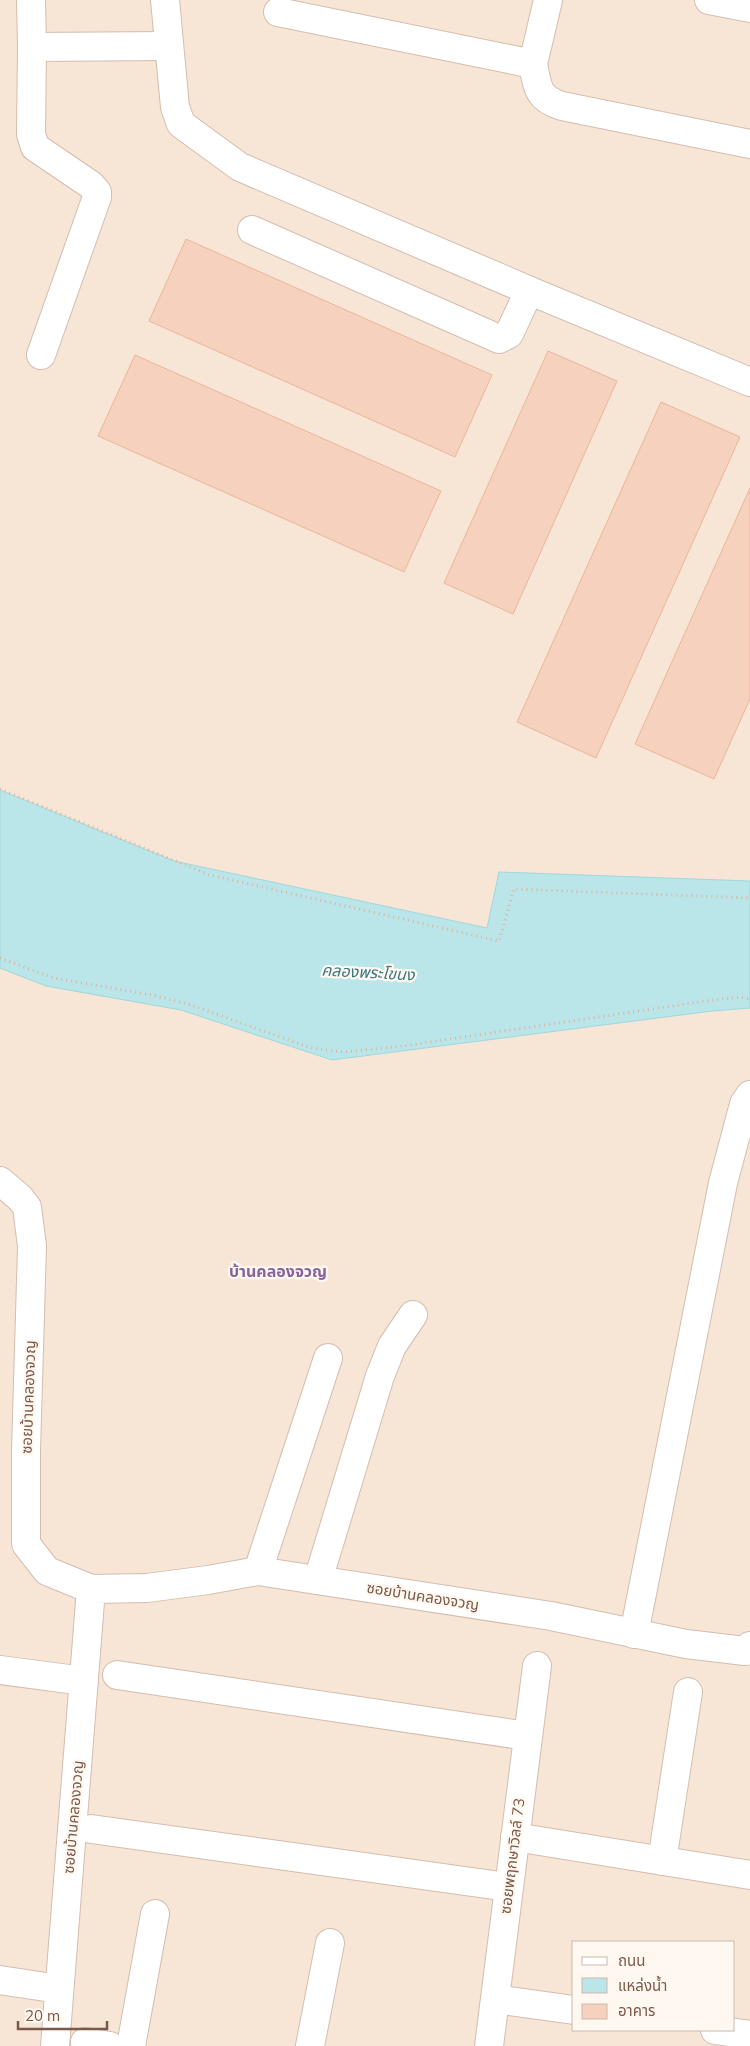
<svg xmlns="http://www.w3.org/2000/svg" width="750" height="2046" font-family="Mulish,'Noto Sans Thai',sans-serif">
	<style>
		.residential { fill: #f7e6d5; fill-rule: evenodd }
		.water { fill: #bae6ea; stroke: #9fd7dd }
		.building { fill: #f6d1bd; stroke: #ebb59b }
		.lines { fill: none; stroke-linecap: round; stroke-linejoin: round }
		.minor-casing { stroke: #d4bdaf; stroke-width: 30 }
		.path { stroke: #dcb39f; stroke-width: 3; stroke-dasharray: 1 4; stroke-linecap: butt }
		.minor { stroke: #fff; stroke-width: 28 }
		.labels { text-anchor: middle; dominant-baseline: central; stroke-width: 4.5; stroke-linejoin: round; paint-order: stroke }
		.street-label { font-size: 15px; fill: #7c5848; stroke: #fff8f0 }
		.water-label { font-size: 16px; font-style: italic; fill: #3a7a82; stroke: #fff8f0 }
		.neighbourhood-label { font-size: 16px; font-weight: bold; fill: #88649f; stroke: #fff8f0 }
	</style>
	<rect width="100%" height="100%" fill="#fef4e8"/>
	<path class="residential" d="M0 0H750V2046H0ZM574 1942H734V2030H574Z"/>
	<polygon class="water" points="0,790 174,861 487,928 499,872 750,881 750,1008 712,1011 332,1060 181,1010 46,986 0,968"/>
	<g class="building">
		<polygon points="186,239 492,375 455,457 149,321"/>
		<polygon points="548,351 617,381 513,614 444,583"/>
		<polygon points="135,355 441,491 404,572 98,436"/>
		<polygon points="661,402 740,437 596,758 517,722"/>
		<polygon points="750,488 750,699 714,779 635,744"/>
	</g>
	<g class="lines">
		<g class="minor-casing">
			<g id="minor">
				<polyline points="31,0 32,47"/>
				<polyline points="165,0 175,107 181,124 240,167 535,293 750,382"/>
				<polyline points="709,0 750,8"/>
				<polyline points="278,12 533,64 548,0"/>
				<path d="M533 64C538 88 537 98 562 106L750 144"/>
				<polyline points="252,230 499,339 509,334 529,291"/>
				<polyline points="41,355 97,197 97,192 91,185 35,147 31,134 32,47 168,46"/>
				<polyline points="0,1181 20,1198 27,1207 32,1246 26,1451 26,1544 47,1571 91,1589"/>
				<polyline points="258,1571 328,1358"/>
				<polyline points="318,1580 380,1376 392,1346 413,1315"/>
				<polyline points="634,1634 723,1183 744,1104 750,1095"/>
				<polyline points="0,1670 84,1681"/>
				<polyline points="117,1675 527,1736"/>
				<polyline points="91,1829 508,1887"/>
				<polyline points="515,1837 750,1875"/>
				<polyline points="662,1861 688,1692"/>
				<polyline points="0,1980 59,1989"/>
				<polyline points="495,1999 574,2010"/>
				<polyline points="715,2030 750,2035"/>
				<polyline points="85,2042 110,2046"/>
				<polyline points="55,2046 91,1589 147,1588 208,1580 258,1571 551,1616 686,1644 745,1651 750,1646"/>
				<polyline points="131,2046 155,1914"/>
				<polyline points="310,2046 330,1943"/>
				<polyline points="489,2046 537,1666"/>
			</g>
		</g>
		<g class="path">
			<polyline points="0,789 210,875 499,941 514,889 750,898"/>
			<polyline points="0,958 54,978 152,995 188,1004 311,1048 344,1052 403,1046 706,1001 740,997 750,999"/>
		</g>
		<use href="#minor" class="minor"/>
	</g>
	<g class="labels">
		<g class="street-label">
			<text transform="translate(28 1397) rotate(-88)">ซอยบ้านคลองจวญ</text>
			<text transform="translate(423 1596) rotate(9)">ซอยบ้านคลองจวญ</text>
			<text transform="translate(73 1817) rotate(-85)">ซอยบ้านคลองจวญ</text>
			<text transform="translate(512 1856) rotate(-83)">ซอยพฤกษาวิลล์ 73</text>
		</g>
		<g class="water-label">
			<text transform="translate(368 972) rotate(3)">คลองพระโขนง</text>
		</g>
		<g class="neighbourhood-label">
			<text x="278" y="1271">บ้านคลองจวญ</text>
		</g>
	</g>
	<rect x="572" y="1941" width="162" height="90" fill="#fff8f0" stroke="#cbb8ad"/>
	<rect x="582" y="1957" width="25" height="8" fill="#ffffff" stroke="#cbb8ad"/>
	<text x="618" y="1966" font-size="15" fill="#7c5848">ถนน</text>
	<rect x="582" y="1978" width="25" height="15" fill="#bae6ea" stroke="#cbb8ad"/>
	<text x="618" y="1991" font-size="15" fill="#7c5848">แหล่งน้ำ</text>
	<rect x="582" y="2004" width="25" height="15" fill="#f6d1bd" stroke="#cbb8ad"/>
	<text x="618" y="2016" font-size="15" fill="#7c5848">อาคาร</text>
	<path d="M18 2021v8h89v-8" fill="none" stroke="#7c5848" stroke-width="2.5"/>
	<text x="25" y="2021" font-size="15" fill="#7c5848" stroke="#fff8f0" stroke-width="4" paint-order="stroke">20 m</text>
</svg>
